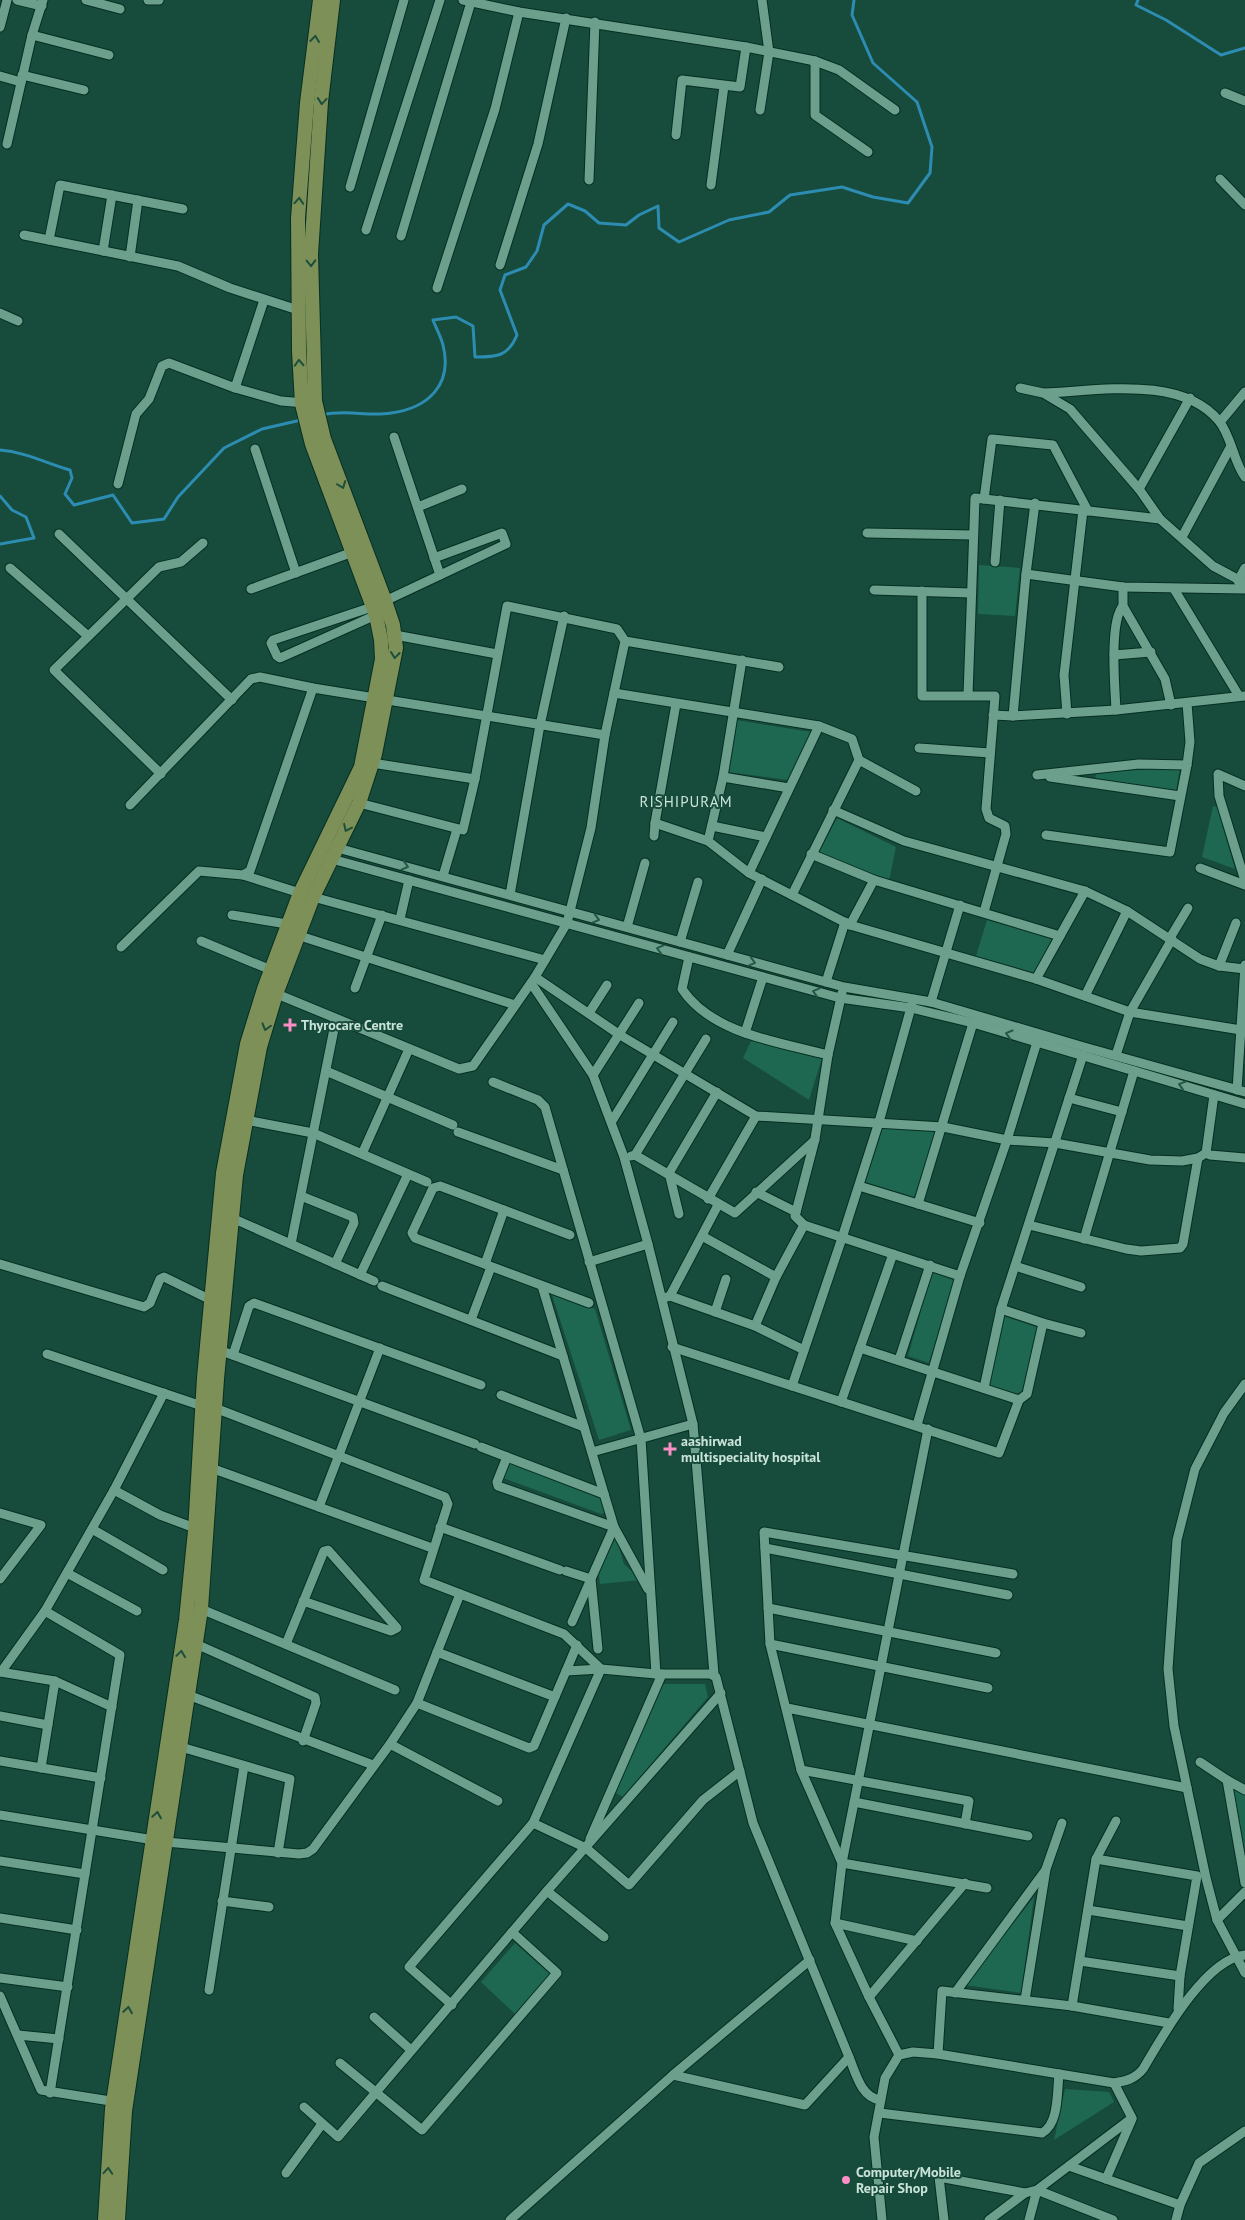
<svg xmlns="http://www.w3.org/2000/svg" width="1245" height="2220" font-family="'PT Sans',sans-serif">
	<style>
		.green { fill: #1e6852 }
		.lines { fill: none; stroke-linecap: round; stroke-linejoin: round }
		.stream { stroke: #2d8cb1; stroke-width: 3 }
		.minor-casing { stroke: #062f23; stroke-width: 11 }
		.major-casing { stroke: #062f23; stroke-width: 16 }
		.minor { stroke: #6c9f8c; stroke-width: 9 }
		.major { stroke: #7c9058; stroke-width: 14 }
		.oneway { stroke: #1c4e3c }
		.oneway2 { stroke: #245847 }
		.poi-dot { fill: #fa8fc6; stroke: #174b3b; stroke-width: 2 }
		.labels { text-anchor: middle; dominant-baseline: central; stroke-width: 4; stroke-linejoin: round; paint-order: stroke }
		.poi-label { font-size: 14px; font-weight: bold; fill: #cbe4da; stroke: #174b3b; text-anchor: start }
		.neighbourhood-label { font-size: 15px; letter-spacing: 1px; fill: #cbe4da; stroke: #174b3b }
	</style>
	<rect width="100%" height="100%" fill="#174b3b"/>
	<g class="green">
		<polygon points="979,565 1020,568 1015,616 978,614"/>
		<polygon points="736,720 811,732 788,780 727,772"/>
		<polygon points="1180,768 1176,791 1095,781 1096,772"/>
		<polygon points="1213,806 1217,807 1235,869 1202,857"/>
		<polygon points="837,818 896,847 889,881 878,879 819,852"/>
		<polygon points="987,920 1052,939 1035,973 976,956"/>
		<polygon points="751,1041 822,1058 809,1100 743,1058"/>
		<polygon points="883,1126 936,1131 914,1197 865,1182"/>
		<polygon points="932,1272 954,1280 929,1363 908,1356"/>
		<polygon points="555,1293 595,1309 631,1430 599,1440 552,1295"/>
		<polygon points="1003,1316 1039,1328 1021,1395 988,1385"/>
		<polygon points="512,1457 601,1488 608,1512 601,1514 503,1478"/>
		<polygon points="615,1534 624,1564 641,1580 600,1584 598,1569"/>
		<polygon points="657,1684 705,1684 708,1697 623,1797 614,1792"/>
		<polygon points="1236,1790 1245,1795 1245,1860 1233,1791"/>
		<polygon points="1034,1897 1021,1993 965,1985"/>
		<polygon points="515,1943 550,1974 515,2014 481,1982"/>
		<polygon points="1065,2089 1109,2092 1114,2102 1054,2140"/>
	</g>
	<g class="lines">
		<g class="stream">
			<polyline points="1138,0 1136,5 1166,20 1221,55 1245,48"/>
			<path d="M322 415C346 409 368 417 391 413 428 408 453 385 443 345 441 337 436 328 433 320L456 317 473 326 475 357C496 357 508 357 517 335L500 290 505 275 526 267 537 251 544 225 568 204 585 211 599 223 626 225 639 215 658 206 659 228 679 242 729 220 769 212 790 195 842 187 873 197 908 203 930 173 932 147 917 102 873 63 852 15 854 0"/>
			<path d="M0 450C25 452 46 463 70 470L72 478 65 494 74 505 113 495 132 523 164 519 178 497 224 448 262 429 301 420"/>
			<polyline points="0,496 12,510 26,517 34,538 0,544"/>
		</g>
		<g class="minor-casing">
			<g id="minor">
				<polyline points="17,0 42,6"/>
				<polyline points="86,0 120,9"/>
				<polyline points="148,0 159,0"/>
				<polyline points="463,0 519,12 746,47 815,61 839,70 895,110"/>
				<polyline points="0,27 7,0"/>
				<polyline points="32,35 109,55"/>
				<polyline points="815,61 815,115 868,152"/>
				<polyline points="22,75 84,90"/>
				<polyline points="0,76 21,82"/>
				<polyline points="1225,93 1245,101"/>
				<polyline points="760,110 769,52 762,0"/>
				<polyline points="676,135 682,80 740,87 746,47"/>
				<polyline points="7,144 32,35 43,0"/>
				<polyline points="1220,179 1245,205"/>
				<polyline points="589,180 595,22"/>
				<polyline points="711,185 724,86"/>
				<polyline points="350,187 404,0"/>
				<polyline points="366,230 440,0"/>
				<polyline points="24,235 178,266 230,288 298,310"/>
				<polyline points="401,236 471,2"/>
				<polyline points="49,240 60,185 183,209"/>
				<polyline points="103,251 112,195"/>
				<polyline points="130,257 138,200"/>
				<polyline points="500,265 538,144 566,18"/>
				<polyline points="437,288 495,109 519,12"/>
				<polyline points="0,313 18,321"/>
				<polyline points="235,388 281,401 305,403"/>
				<polyline points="1020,388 1043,393 1070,409 1139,489 1160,519 1213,566 1245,583"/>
				<path d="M1044 393C1098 391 1181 375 1219 421 1232 437 1233 461 1245 477"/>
				<polyline points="1220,422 1245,392"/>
				<polyline points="394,437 440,575"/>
				<polyline points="255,449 296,573"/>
				<polyline points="118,484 136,414 149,399 162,366 169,363 235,388 264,300"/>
				<polyline points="1139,489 1190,398"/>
				<polyline points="984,499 992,439 1053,445 1088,511"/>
				<polyline points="1035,503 1026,574 1013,716 1116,710 1245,696"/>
				<polyline points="418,507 462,489"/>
				<polyline points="867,533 973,535"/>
				<polyline points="59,534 232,700"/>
				<polyline points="1182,537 1231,446"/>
				<polyline points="995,562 1000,500"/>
				<polyline points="10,568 88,636"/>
				<polyline points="1026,574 1123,587 1245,589"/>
				<polyline points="1238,581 1245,568"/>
				<polyline points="1123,587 1123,606 1165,679 1171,705"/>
				<polyline points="251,589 353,552"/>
				<polyline points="1174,589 1239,696"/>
				<polyline points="874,590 971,593"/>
				<polyline points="922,591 922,696 995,696 986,809 989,818 1005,826 1006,834 984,912"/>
				<polyline points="385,601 506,544 502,533 434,558"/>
				<polyline points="372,607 273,640 271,643 277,656 280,658 376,615"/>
				<polyline points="395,635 497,654"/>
				<polyline points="1114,655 1151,652"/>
				<polyline points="614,693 819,726 852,739 859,760 916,791"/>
				<polyline points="968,695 975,498 1160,519"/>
				<polyline points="676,704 655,823 708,841 749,873 850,925 1036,979 1130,1012 1241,1030"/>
				<path d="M1116 710C1115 688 1109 621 1123 606"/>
				<polyline points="1067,714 1064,675 1083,510"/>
				<polyline points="993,715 1013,716"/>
				<polyline points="919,748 990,753"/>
				<polyline points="372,763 475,779"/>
				<polyline points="161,774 54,670 159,567 181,562 203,543"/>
				<polyline points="1037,775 1139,764 1187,765"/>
				<polyline points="723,777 789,788"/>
				<polyline points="1050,777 1180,796"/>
				<polyline points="1245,786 1218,774 1219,796 1245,881"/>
				<polyline points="359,803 463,830 475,779 507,606 617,629 625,641 779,667"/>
				<polyline points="130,805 251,679 260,677 313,688 605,735"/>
				<polyline points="833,810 904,841 1085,891 1127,911 1200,959 1219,966 1245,969"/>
				<polyline points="712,826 766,837"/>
				<polyline points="1046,835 1170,852 1187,765 1190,742 1187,703"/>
				<polyline points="654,836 655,823"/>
				<polyline points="708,841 723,777 742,660"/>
				<polyline points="334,847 844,987 931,1002 1084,1047 1245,1092"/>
				<polyline points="811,854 874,880 1060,936"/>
				<polyline points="328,858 840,998 911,1008 973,1023 1245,1104"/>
				<polyline points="1200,868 1245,885"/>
				<polyline points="749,873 819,726"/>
				<polyline points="243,875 300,893"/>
				<polyline points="443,876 457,829"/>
				<polyline points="510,895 540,725 564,616"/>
				<polyline points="792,895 859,760"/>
				<polyline points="313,897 545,960"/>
				<polyline points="232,915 287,924"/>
				<polyline points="400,919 409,880"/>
				<polyline points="850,925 874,880"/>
				<polyline points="627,927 645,863"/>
				<polyline points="297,935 515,1005"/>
				<polyline points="1170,938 1188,908"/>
				<polyline points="201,941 271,970"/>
				<polyline points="680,942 698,882"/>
				<polyline points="121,947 199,871 243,875 250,871 313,688"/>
				<polyline points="727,955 762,879"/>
				<path d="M689 957 682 989C712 1034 779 1042 828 1055"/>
				<polyline points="1219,966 1236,923"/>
				<polyline points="535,977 620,1035 756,1116 943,1127 1007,1140 1055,1143 1150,1160 1182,1161 1198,1158 1206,1153"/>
				<polyline points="1036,979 1085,891"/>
				<polyline points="826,982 845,922"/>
				<polyline points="531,983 593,1075 624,1157 648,1244 693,1424 714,1674"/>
				<polyline points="355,988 382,915"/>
				<polyline points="272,992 459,1069 473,1066 535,977 567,923 591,828 605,735 625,641"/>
				<polyline points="842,993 828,1055 815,1139 795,1216 804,1225 960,1276"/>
				<polyline points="1085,996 1127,911"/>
				<polyline points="931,1002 960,905"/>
				<polyline points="589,1013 607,985"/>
				<polyline points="745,1033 763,977"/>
				<polyline points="1116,1055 1130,1012 1172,939"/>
				<polyline points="326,1071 453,1125"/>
				<polyline points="593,1075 639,1003"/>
				<polyline points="493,1082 538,1100 545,1107 641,1439 656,1674"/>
				<polyline points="1237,1090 1245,965"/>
				<polyline points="1214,1095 1206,1153 1210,1155 1245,1158"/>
				<polyline points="1069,1098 1122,1112"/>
				<polyline points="246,1120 313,1133 427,1182"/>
				<polyline points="612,1121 673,1022"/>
				<polyline points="458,1132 563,1170"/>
				<polyline points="362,1154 409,1049"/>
				<polyline points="635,1155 735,1213 815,1140"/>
				<polyline points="631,1156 635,1155 706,1039"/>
				<polyline points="859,1186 980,1223"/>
				<polyline points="756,1192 796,1212"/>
				<polyline points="301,1196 353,1217 354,1223 335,1264"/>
				<polyline points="708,1199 756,1116"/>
				<polyline points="918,1204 973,1023"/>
				<polyline points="679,1214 669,1173 717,1092"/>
				<polyline points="232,1218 374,1281"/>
				<polyline points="1029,1225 1126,1249 1141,1251 1180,1248 1183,1244 1198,1158"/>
				<polyline points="570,1235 440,1186 433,1188 412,1233 415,1238 589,1303"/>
				<polyline points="702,1236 776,1277"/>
				<polyline points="1084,1239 1134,1071"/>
				<polyline points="291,1244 336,1019"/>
				<polyline points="589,1262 648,1244"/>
				<polyline points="0,1264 144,1307 150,1303 160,1279 164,1277 211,1300"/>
				<polyline points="485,1264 504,1210"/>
				<polyline points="1015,1266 1081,1287"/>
				<polyline points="360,1275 408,1174"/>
				<polyline points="382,1286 563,1356"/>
				<polyline points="542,1286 614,1527 648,1589"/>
				<polyline points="670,1296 755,1326 776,1277 804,1225"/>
				<polyline points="664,1298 670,1296 718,1205"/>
				<polyline points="715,1312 726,1279"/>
				<polyline points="471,1320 491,1267"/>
				<polyline points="1043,1323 1081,1333"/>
				<polyline points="755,1326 804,1350"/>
				<polyline points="672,1347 999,1453 1019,1400 1027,1394 1043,1323 1001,1309"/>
				<polyline points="860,1348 1019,1400"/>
				<polyline points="219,1350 475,1444"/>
				<polyline points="47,1354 202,1406"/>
				<polyline points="233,1355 249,1306 254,1303 481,1385"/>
				<polyline points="899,1360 930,1265"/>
				<polyline points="1245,1384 1224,1413 1195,1469 1177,1540 1168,1669 1174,1726 1206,1878 1217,1920 1245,1973"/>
				<polyline points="792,1386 842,1238 879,1122 912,1004"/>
				<polyline points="984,1388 1001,1309 1083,1055"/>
				<polyline points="501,1395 584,1427"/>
				<polyline points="841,1402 893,1254"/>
				<polyline points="215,1408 445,1497 448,1504 424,1580 564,1634 601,1669"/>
				<polyline points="917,1425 960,1276 1007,1140 1037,1042"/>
				<polyline points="928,1429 842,1863 987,1888"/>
				<polyline points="481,1447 604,1494"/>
				<polyline points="592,1452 693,1424"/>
				<polyline points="507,1457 497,1482 498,1486 614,1527 572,1622"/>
				<polyline points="211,1468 432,1548"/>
				<polyline points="114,1490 160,1515 200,1530"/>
				<polyline points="319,1507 380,1348"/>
				<polyline points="0,1513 41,1525 0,1579"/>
				<polyline points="440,1527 560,1570"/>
				<polyline points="92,1529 163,1570"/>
				<polyline points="765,1548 1008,1595"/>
				<polyline points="566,1571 591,1579 598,1649"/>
				<polyline points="67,1573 137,1611"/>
				<polyline points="768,1608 996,1653"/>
				<polyline points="201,1609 395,1690"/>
				<polyline points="45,1611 120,1655 50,2093"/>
				<polyline points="196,1644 315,1697 316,1703 303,1741"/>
				<polyline points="286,1644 324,1551 328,1550 397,1628 391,1631 303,1601"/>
				<polyline points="770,1644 988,1688"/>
				<path d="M577 1645 566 1671 601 1669 656 1674H710L716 1677 753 1823 849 2057C856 2074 861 2097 880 2100"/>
				<polyline points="437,1652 555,1697"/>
				<polyline points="0,1672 55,1681 112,1707"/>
				<polyline points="1,1672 45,1611 114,1490 164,1393"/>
				<polyline points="188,1695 373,1765"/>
				<polyline points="417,1703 529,1748 534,1746 566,1671"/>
				<polyline points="787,1708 1187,1788"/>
				<polyline points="0,1716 48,1725"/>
				<polyline points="390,1744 498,1801"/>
				<polyline points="181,1747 290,1779 278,1853"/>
				<polyline points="0,1761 101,1778"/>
				<polyline points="1200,1762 1227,1780"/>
				<polyline points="41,1768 55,1681"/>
				<polyline points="801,1770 969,1801 965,1824"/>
				<polyline points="1245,1790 1227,1780 1245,1883"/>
				<polyline points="854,1802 1028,1836"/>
				<polyline points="0,1815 166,1842 299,1854 307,1853 313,1849 390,1744 417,1703 460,1594"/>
				<polyline points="533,1823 586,1848 629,1885 703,1800 740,1771"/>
				<polyline points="590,1839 662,1674"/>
				<polyline points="1096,1859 1197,1876 1180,1976 1178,2009"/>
				<polyline points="0,1861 85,1874"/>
				<polyline points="547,1891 604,1937"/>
				<polyline points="222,1901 269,1907"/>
				<polyline points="1088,1910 1188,1926"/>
				<polyline points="0,1918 77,1930"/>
				<polyline points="1217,1920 1245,1892"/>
				<polyline points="835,1923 917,1941"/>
				<polyline points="1080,1961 1180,1976"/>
				<polyline points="0,1978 68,1987"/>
				<polyline points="209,1990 244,1766"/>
				<polyline points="955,1993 1045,1871"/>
				<polyline points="0,1996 41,2090 117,2102"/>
				<polyline points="869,1997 965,1883"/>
				<polyline points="1025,2000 1046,1869 1062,1823"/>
				<polyline points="452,2005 409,1967 533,1823 601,1669"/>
				<polyline points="1072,2006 1096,1859 1116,1821"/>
				<polyline points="374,2017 411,2050"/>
				<polyline points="18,2035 59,2039"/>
				<polyline points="938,2054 942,1991 1072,2006 1169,2023"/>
				<polyline points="899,2055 869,1997 835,1923 842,1863 801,1770 770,1644 764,1532 1013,1574"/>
				<polyline points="340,2063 422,2130 557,1973 512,1932"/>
				<polyline points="673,2075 805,2105 849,2057"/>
				<polyline points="304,2107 338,2137 547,1891 721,1693"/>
				<path d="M880 2113 1042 2133C1059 2124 1057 2092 1059 2074"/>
				<polyline points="1069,2166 1180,2205"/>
				<polyline points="286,2173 322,2124"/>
				<polyline points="1106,2179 1132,2119"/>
				<polyline points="510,2220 673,2075 810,1960"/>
				<path d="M882 2220 874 2137 885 2078 899 2055 913 2052 938 2054 1114 2083C1126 2081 1135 2079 1143 2069 1162 2037 1205 1959 1245 1955"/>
				<polyline points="944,2220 939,2177 1025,2193 1037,2190 1113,2220"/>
				<polyline points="989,2220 1025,2193"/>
				<polyline points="1029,2220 1037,2190 1132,2118 1114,2083"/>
				<polyline points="1176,2220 1180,2205 1199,2163 1245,2131"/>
			</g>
		</g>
		<g class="major-casing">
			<g id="major">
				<polyline points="105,2220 112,2109 186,1620 195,1531 204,1378 223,1173 247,1044 264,989 300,893 361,767 382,659 381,640 376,615 312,444 302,404 299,351 298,218 307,103 320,0"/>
				<polyline points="118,2220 125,2111 201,1609 217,1379 236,1175 260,1047 276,994 313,897 359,803 375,754 396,648 393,625 385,601 324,439 315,401 311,254 321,102 333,0"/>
			</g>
		</g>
		<use href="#minor" class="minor"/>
		<use href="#major" class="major"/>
	</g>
	<defs><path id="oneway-chevron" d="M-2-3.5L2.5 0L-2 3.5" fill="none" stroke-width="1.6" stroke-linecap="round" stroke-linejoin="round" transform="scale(1.25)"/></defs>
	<g class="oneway">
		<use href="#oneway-chevron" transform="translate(315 39) rotate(-83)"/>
		<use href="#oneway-chevron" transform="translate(322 101) rotate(95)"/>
		<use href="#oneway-chevron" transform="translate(299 201) rotate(-86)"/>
		<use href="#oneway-chevron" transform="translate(311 263) rotate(89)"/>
		<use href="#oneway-chevron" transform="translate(299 363) rotate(-93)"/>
		<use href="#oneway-chevron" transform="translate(342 485) rotate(69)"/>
		<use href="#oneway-chevron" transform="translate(395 655) rotate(97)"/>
		<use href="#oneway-chevron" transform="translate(347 828) rotate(115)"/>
		<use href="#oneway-chevron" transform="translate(266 1027) rotate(106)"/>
		<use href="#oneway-chevron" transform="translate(181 1654) rotate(-82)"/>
		<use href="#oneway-chevron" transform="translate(157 1815) rotate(-81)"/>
		<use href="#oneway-chevron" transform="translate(128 2010) rotate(-81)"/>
		<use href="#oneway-chevron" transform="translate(108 2171) rotate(-86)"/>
	</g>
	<g class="oneway2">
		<use href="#oneway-chevron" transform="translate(405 866) rotate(15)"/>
		<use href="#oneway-chevron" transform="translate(596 919) rotate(15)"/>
		<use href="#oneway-chevron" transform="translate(660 949) rotate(-165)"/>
		<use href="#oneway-chevron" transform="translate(752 962) rotate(15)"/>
		<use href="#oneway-chevron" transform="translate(816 992) rotate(-165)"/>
		<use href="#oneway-chevron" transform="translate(1009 1034) rotate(-164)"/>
		<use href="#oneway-chevron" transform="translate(1182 1085) rotate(-163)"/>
	</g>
	<g class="poi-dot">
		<path d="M287.5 1017.5h5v5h5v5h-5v5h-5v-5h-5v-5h5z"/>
		<path d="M667.5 1441.5h5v5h5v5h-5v5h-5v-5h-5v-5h5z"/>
		<circle cx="846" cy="2180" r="5"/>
	</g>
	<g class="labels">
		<g class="poi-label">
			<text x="301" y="1025">Thyrocare Centre</text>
			<text x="681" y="1441">aashirwad<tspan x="681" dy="16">multispeciality hospital</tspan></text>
			<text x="856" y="2172">Computer/Mobile<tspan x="856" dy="16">Repair Shop</tspan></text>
		</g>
		<g class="neighbourhood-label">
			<text x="686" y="801">RISHIPURAM</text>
		</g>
	</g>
</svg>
